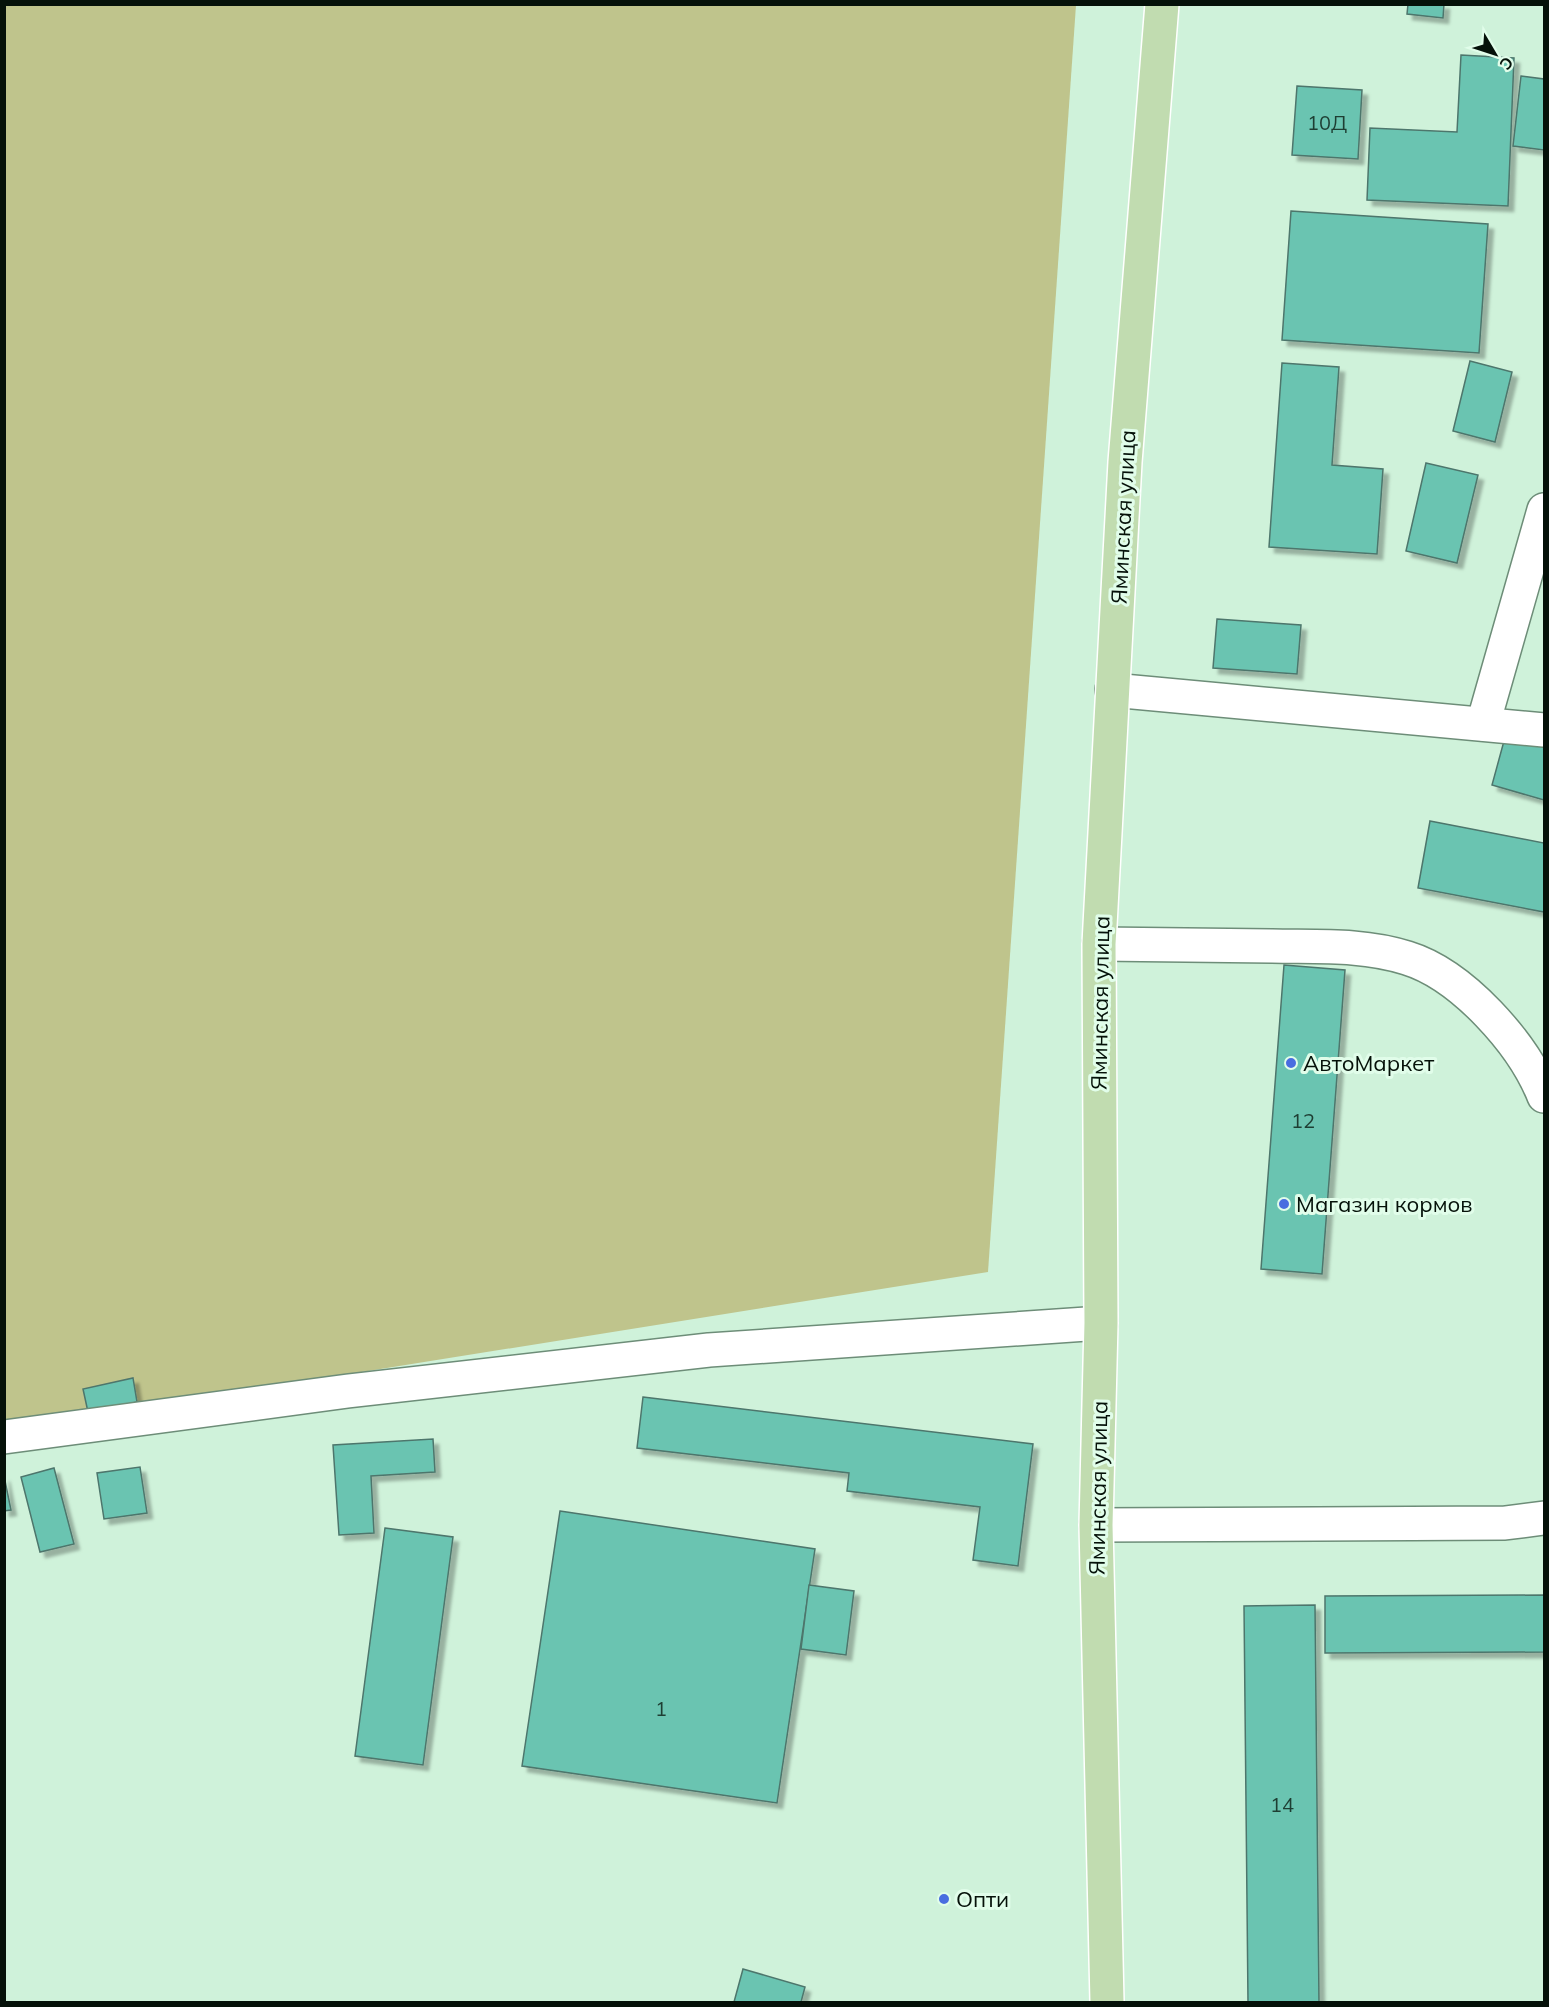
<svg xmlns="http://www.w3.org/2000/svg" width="1549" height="2007" font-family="Mulish,sans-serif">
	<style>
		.green { fill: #bfc48c }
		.building { fill: #6bc4b1; stroke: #4d766c; stroke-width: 1.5; filter: url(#shadow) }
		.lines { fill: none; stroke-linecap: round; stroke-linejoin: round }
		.minor-casing { stroke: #6d8d78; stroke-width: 36 }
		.major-casing { stroke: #fff; stroke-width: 36 }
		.minor { stroke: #fff; stroke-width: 33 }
		.major { stroke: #c1dcb0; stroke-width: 33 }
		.poi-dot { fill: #496de0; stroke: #e1fdea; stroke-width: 2 }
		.labels { text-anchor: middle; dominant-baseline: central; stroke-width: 6; stroke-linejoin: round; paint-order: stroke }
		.number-label { font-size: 20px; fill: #1e3e33 }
		.street-label { font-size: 22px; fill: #051109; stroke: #e1fdea }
		.poi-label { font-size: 22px; fill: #051109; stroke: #e1fdea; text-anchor: start }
	</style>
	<defs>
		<filter id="shadow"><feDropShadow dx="5.5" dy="5.5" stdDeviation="1.5" flood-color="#0004"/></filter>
	</defs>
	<rect width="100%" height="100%" fill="#cff2da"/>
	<polygon class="green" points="5,5 1076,5 988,1272 5,1429"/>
	<g class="building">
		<polygon points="1408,4 1444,4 1443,18 1407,14"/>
		<polygon points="1461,55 1514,58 1508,206 1367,200 1370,128 1457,132"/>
		<polygon points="1521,76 1544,79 1544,150 1513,146"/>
		<polygon points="1297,86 1362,90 1358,159 1292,155"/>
		<polygon points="1291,211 1488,224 1479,353 1282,340"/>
		<polygon points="1470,361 1512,372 1495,442 1453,431"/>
		<polygon points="1282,363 1339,367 1332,465 1383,469 1377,554 1269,547"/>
		<polygon points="1426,463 1478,475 1457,563 1406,551"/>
		<polygon points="1217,619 1301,625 1297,674 1213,668"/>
		<polygon points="1507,730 1544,741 1544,800 1492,785"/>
		<polygon points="1430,821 1544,843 1544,912 1418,888"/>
		<polygon points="1284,965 1345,970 1322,1274 1261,1269"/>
		<polygon points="133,1378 137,1402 88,1412 83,1389"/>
		<polygon points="643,1397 1033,1444 1018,1566 973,1560 980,1507 847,1491 849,1473 637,1448"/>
		<polygon points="433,1439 435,1472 371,1476 374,1533 339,1535 333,1445"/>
		<polygon points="140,1467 147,1513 104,1519 97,1473"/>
		<polygon points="54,1468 74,1544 40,1552 21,1477"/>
		<polygon points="4,1476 11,1510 4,1511"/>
		<polygon points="560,1511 815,1549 777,1803 522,1766"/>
		<polygon points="385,1528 453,1537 423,1765 355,1756"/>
		<polygon points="809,1585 854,1591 846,1655 801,1649"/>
		<polygon points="1544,1595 1544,1652 1325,1653 1325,1596"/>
		<polygon points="1315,1605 1319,2002 1248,2002 1244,1606"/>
		<polygon points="743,1969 805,1987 801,2002 734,2002"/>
	</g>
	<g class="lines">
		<g class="minor-casing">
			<g id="minor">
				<polyline points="1112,690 1544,730"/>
				<polyline points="1483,724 1544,510"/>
				<path d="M1099 944C1156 945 1214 945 1272 946 1317 947 1363 944 1407 958 1462 975 1523 1043 1544 1096"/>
				<polyline points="4,1437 348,1391 709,1350 1101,1323"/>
				<polyline points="1096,1525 1505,1523 1544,1518"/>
			</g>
		</g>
		<g class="major-casing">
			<polyline id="major" points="1107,2002 1096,1525 1101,1323 1099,944 1125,462 1162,4"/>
		</g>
		<use href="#minor" class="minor"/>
		<use href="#major" class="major"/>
	</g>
	<g class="poi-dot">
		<circle cx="1291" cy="1063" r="6"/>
		<circle cx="1284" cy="1204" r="6"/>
		<circle cx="944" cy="1899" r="6"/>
	</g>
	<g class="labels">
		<g class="number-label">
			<text x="1327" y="122">10Д</text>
			<text x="1303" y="1120">12</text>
			<text x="661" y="1708">1</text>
			<text x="1282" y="1804">14</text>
		</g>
		<g class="street-label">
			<text transform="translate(1123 517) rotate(-87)">Яминская улица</text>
			<text transform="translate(1100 1003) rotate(-89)">Яминская улица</text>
			<text transform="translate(1098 1488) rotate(-89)">Яминская улица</text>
		</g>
		<g class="poi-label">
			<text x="1303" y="1063">АвтоМаркет</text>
			<text x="1296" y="1204">Магазин кормов</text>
			<text x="956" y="1899">Опти</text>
		</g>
	</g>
	<rect width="1549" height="2007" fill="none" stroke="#051109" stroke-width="12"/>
	<g transform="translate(1495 54) rotate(129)" stroke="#e1fdea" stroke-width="4.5" paint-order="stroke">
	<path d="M0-4.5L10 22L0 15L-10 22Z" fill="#051109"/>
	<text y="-9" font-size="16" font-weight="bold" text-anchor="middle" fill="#051109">С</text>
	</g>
</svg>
